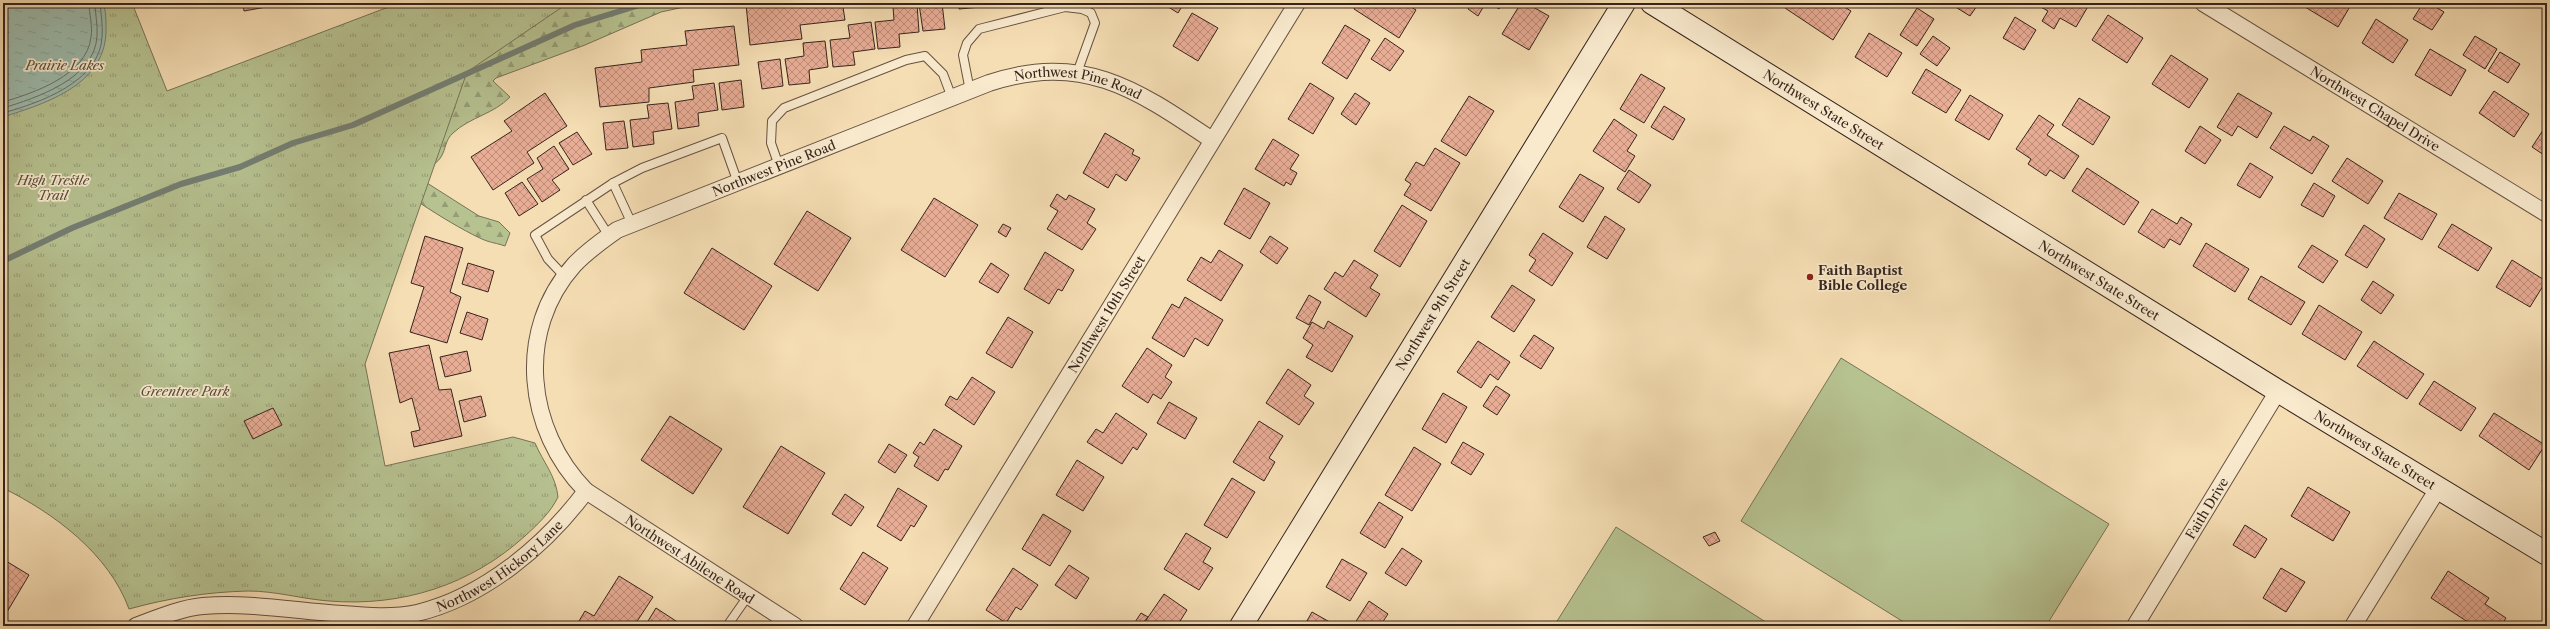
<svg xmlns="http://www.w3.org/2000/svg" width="2550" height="629" font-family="'Libre Caslon Text',serif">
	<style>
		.grass { fill: #b7c291; stroke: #767357 }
		.forest { fill: url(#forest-firs); stroke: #767357 }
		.park { fill: url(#park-tufts); stroke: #767357 }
		.water { fill: url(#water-ripples); stroke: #747f74 }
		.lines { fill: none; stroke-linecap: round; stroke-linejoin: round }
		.shore { stroke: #6a7066; stroke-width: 1 }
		.stream { stroke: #747f74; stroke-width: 6 }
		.building { fill: url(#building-cross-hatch); stroke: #36241d }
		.lane-casing { stroke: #665243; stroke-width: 10 }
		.street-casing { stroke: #665243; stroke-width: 18 }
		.secondary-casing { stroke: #36241d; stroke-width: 24 }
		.lane { stroke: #f9eace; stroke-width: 8 }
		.street { stroke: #f9eace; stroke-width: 16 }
		.secondary { stroke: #f9eace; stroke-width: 22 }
		.poi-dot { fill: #8f2418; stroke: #f9eace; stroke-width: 1.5 }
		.labels { text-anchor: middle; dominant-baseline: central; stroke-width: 3.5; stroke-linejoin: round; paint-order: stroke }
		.park-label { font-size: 13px; font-style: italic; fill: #564c3a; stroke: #f9eace }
		.street-label { font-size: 13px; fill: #36241d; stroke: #f9eace }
		.poi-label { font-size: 13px; font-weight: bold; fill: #36241d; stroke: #f9eace; text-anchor: start }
	</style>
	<defs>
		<pattern id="forest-firs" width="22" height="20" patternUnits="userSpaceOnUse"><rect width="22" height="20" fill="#b7c291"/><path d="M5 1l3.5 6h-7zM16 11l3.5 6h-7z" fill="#969d76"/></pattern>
		<pattern id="park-tufts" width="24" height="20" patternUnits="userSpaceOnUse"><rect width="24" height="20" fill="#b7c291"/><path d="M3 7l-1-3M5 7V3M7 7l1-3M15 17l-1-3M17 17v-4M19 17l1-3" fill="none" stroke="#969d76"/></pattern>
		<pattern id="water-ripples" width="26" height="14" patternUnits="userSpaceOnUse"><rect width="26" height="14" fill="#9dbcae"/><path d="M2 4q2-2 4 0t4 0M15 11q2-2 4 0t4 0" fill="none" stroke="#88a195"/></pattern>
		<pattern id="building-cross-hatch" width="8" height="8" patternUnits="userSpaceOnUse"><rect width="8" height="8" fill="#e9ad96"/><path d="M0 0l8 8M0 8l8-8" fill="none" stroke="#be8d7a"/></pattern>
	</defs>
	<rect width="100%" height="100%" fill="#f6deb4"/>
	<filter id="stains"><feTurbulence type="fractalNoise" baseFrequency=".005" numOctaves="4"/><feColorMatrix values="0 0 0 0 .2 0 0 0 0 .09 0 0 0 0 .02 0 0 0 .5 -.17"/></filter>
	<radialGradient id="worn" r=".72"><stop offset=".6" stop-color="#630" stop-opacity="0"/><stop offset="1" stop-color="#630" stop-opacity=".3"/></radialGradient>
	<g class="grass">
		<polygon points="1841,358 2109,524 2046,626 1910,626 1741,521"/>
		<polygon points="1616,527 1772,626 1554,626"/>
	</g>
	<path class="forest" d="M546 3H732L714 7 698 4 661 12 585 45 496 78 493 81 510 97C494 114 470 117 453 133 445 140 446 149 441 157 436 165 423 171 416 176L479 216 499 222 510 233 505 246C500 244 493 243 487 241 469 235 399 193 390 178 401 149 432 127 455 108L453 100 403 121 383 126 360 138 278 166 213 195 54 254H43V228L47 217 72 203 100 199 141 180 201 160 242 139 297 115 426 71 502 41 516 29 521 20Z"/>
	<path class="park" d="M3 3H132L167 91 399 3H568L467 72 365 364 385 466 513 437 535 443C543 462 556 476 558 497 551 512 537 525 525 536 471 585 402 607 329 601 302 599 276 591 248 591 207 592 169 598 129 609 109 554 54 513 3 488Z"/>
	<path class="water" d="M3 3H103C106 11 106 19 106 27 108 84 47 103 3 117Z"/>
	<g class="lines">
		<g class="shore">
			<path d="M3 102C34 93 87 75 91 37 93 26 89 14 89 3"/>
			<path d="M3 108C36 98 95 79 97 36 98 25 95 14 95 3"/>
			<path d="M3 113C39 103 100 82 102 37 103 26 101 14 100 3"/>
		</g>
		<polyline class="stream" points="3,261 72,228 181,184 240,167 293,143 353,125 575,25 646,3"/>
	</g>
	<g class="building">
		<polygon points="243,3 289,3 244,11"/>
		<polygon points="876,3 843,7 845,20 800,25 802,39 750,45 746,4"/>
		<polygon points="942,3 945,29 923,31 919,4"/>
		<polygon points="959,3 981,3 981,7 959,9"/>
		<polygon points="985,3 1008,3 1009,4 986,7"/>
		<polygon points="1162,3 1184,3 1178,13"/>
		<polygon points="1357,3 1405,3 1416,10 1399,38 1354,9"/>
		<polygon points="1472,3 1485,4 1478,16 1468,9"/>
		<polygon points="1495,3 1503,3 1499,9 1493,5"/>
		<polygon points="1521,3 1526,3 1549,16 1529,50 1502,34"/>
		<polygon points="1789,3 1838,3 1851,11 1833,40 1785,8"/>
		<polygon points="1949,3 1979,3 1970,16"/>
		<polygon points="2041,3 2090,3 2076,27 2060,18 2054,29 2042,21 2048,11 2039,6"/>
		<polygon points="2307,3 2352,3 2338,27 2305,7"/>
		<polygon points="2423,3 2429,3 2444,12 2432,30 2413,19"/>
		<polygon points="917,4 919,32 899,34 900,47 878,49 875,22 894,20 893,7"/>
		<polygon points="1917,8 1934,19 1917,46 1900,35"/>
		<polygon points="1192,13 1218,28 1198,61 1173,46"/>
		<polygon points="2108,15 2143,38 2127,63 2092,40"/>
		<polygon points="2015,17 2036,30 2024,50 2003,38"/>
		<polygon points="2376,19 2408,40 2393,63 2362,43"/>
		<polygon points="871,22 875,49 853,52 855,65 833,67 830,40 850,38 848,25"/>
		<polygon points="1345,25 1370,40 1347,79 1322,63"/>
		<polygon points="734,26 739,65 693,70 694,82 649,88 649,102 600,107 595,68 642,62 641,50 687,45 685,31"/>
		<polygon points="1869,33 1902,53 1887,77 1855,57"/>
		<polygon points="1933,36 1950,48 1937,66 1920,54"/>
		<polygon points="2475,36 2497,49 2485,69 2463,55"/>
		<polygon points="1385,38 1404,51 1390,71 1371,59"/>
		<polygon points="825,41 828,67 809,70 810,83 789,85 785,59 804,56 803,43"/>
		<polygon points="2430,49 2466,70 2451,96 2415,75"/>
		<polygon points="2500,52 2520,64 2508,83 2488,71"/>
		<polygon points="2171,55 2208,79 2189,108 2152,84"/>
		<polygon points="780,59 783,86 762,89 758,62"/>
		<polygon points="1926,69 1961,90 1946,113 1912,93"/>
		<polygon points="1641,74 1665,88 1644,123 1620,109"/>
		<polygon points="741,80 744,107 722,110 719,83"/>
		<polygon points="714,83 718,110 698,113 699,126 678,129 675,102 694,99 692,86"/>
		<polygon points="1310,83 1334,98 1313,134 1288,119"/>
		<polygon points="2494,91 2529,114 2514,137 2479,113"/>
		<polygon points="545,93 567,126 527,152 534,163 493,190 471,157 512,131 504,121"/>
		<polygon points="1355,93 1370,103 1356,125 1341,114"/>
		<polygon points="2238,93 2272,113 2257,138 2238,126 2232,136 2217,127"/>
		<polygon points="1970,95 2003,115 1989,140 1955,120"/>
		<polygon points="1469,96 1494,111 1466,156 1441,141"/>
		<polygon points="2079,98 2110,117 2093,145 2062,125"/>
		<polygon points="2547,98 2547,109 2542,106"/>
		<polygon points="668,103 672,129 653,132 654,144 633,147 630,120 649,118 647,105"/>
		<polygon points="1664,106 1685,119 1673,140 1651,127"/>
		<polygon points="2039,115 2054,125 2047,135 2079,156 2064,179 2050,170 2046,176 2028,164 2031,159 2016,149"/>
		<polygon points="1614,119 1637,135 1627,151 1635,156 1625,172 1593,151"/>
		<polygon points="624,121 628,148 606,150 603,123"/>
		<polygon points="2547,124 2547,157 2532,147"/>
		<polygon points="2200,126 2221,140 2205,164 2185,151"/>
		<polygon points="2284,126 2310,141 2313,136 2329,146 2312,174 2270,148"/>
		<polygon points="577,132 592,154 573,165 559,143"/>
		<polygon points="1105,133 1134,150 1132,154 1140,158 1126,181 1116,174 1108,188 1083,173"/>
		<polygon points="1273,139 1299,155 1290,169 1297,173 1291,185 1286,182 1284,186 1255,169"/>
		<polygon points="554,146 569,169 552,180 560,190 542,202 527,179 543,169 537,158"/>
		<polygon points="1435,148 1460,163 1431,211 1404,195 1411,184 1405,180 1416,162 1424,166"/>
		<polygon points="2347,158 2383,181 2368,204 2332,181"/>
		<polygon points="2250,163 2273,177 2260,198 2237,185"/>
		<polygon points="2087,168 2139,202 2124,225 2072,191"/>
		<polygon points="1629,170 1651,185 1639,203 1617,189"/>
		<polygon points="1580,174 1604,188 1583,222 1559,207"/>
		<polygon points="522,182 538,204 519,216 505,193"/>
		<polygon points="2314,183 2335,196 2323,217 2301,205"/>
		<polygon points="1244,188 1270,203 1250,239 1224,224"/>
		<polygon points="2399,193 2437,214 2422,240 2384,218"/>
		<polygon points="1057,194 1066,200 1069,195 1095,209 1087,223 1096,229 1082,250 1047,229 1058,211 1050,206"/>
		<polygon points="934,198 978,225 945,277 901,250"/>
		<polygon points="1402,205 1427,221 1400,267 1374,251"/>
		<polygon points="2152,209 2177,224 2181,217 2192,224 2180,245 2170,239 2164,248 2138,232"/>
		<polygon points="807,211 851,238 818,291 774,264"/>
		<polygon points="1605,216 1625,229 1607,259 1587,247"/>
		<polygon points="1003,224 1011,228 1006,237 998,232"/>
		<polygon points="2452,224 2492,248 2478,271 2438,247"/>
		<polygon points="2364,225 2385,239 2367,268 2345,255"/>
		<polygon points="1543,233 1573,253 1552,286 1529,271 1536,260 1529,255"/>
		<polygon points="425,236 463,248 450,292 461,297 447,343 410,332 424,287 411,283"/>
		<polygon points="1270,236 1288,248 1277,264 1260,252"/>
		<polygon points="2206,243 2249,269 2235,292 2193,266"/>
		<polygon points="2312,245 2338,261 2323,283 2298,267"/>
		<polygon points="712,248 772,286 744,330 684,293"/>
		<polygon points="1219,250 1243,265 1221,301 1187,280 1201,257 1211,263"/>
		<polygon points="1045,252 1074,270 1062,291 1058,289 1049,304 1024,289"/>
		<polygon points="1354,260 1378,275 1370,288 1380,294 1366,317 1324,289 1335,272 1343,277"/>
		<polygon points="2512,260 2546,281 2530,307 2496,287"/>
		<polygon points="468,263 494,271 488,292 462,284"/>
		<polygon points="991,263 1009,275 998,293 979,282"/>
		<polygon points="2261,276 2305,302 2291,325 2248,299"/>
		<polygon points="2373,281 2394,295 2381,314 2361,300"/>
		<polygon points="1512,285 1535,300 1514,332 1491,317"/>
		<polygon points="1309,295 1321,302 1309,325 1296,318"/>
		<polygon points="1185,297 1223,320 1208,346 1195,338 1184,357 1152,338 1172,304 1179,308"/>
		<polygon points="2319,305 2362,332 2345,360 2302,334"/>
		<polygon points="467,312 488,319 482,340 460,333"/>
		<polygon points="1008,317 1033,332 1012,368 986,353"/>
		<polygon points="1328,321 1353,336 1332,372 1306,357 1313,345 1303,338 1312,322 1324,329"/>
		<polygon points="1534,335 1554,348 1541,369 1520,356"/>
		<polygon points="1478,341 1510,362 1498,380 1490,374 1481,388 1457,372"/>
		<polygon points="2374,341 2424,374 2407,399 2357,366"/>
		<polygon points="429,345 439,390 451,389 462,436 414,447 411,432 420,430 412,398 400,403 389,353"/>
		<polygon points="1147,348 1172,365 1165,377 1172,382 1161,399 1153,394 1148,403 1122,386"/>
		<polygon points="467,351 471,371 445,377 440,357"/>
		<polygon points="1288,369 1311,385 1304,396 1314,403 1299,425 1266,403"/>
		<polygon points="972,377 995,392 974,425 945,405 950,396 957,400"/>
		<polygon points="2434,381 2476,408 2461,431 2419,404"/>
		<polygon points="1496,386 1510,395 1497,415 1483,406"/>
		<polygon points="1443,393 1467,407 1446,443 1422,429"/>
		<polygon points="481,396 486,416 464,422 459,401"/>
		<polygon points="1169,402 1197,418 1185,439 1157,423"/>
		<polygon points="273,408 282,425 253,439 244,421"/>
		<polygon points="1116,413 1147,434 1137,450 1133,447 1122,464 1087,442 1096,429 1103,433"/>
		<polygon points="2494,413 2545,445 2529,470 2479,436"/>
		<polygon points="670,416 722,449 693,494 641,460"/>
		<polygon points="1259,421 1283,436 1269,458 1275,462 1264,481 1233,462"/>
		<polygon points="934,429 962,446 948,470 945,469 938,481 914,466 919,457 913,453 920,442 924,445"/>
		<polygon points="1463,442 1484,454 1471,475 1451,463"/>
		<polygon points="889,444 907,455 895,473 878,462"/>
		<polygon points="781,446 825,473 788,534 743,507"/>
		<polygon points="1414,447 1441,464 1412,511 1385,495"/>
		<polygon points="1077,460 1104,477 1083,511 1056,495"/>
		<polygon points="2547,473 2547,484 2542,481"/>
		<polygon points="1232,478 1255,492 1227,538 1204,525"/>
		<polygon points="2308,487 2350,512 2333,541 2291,516"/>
		<polygon points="898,488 927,506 914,527 911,525 901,541 877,526"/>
		<polygon points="845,494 864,507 851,526 832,514"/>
		<polygon points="1379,502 1403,517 1385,548 1360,533"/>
		<polygon points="1043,514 1071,531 1050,566 1022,549"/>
		<polygon points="2245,525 2267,539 2255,558 2233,545"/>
		<polygon points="1715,532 1720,541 1709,546 1703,537"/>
		<polygon points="1186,533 1211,548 1203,562 1213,568 1199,590 1164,569"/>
		<polygon points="1402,548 1422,561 1406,586 1385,573"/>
		<polygon points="863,552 888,568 865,605 840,589"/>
		<polygon points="1342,559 1367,573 1350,601 1326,587"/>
		<polygon points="6,561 29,575 7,612 3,609 3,566"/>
		<polygon points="1069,565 1089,578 1076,599 1055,585"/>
		<polygon points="1013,568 1038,585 1021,610 1016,607 1006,623 986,610"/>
		<polygon points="2281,568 2305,582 2286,612 2263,598"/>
		<polygon points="2448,571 2489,598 2485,604 2506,618 2501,626 2474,626 2431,598"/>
		<polygon points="619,576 653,597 634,626 576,626 585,611 594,616"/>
		<polygon points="1164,594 1187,610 1177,626 1142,626"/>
		<polygon points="1369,601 1388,614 1380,626 1353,626"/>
		<polygon points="656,608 679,623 677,626 645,626"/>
		<polygon points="1312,612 1335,625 1334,626 1304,626"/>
		<polygon points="1141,613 1148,617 1140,626 1135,622"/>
	</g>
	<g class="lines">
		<g class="lane-casing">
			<g id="lane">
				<polyline points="970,91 963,55 967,43 979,29 1065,7 1082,9 1091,13 1095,23 1077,73"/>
				<polyline points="779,166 771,143 772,121 784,108 906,60 925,56 943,74 952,98"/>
				<polyline points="613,183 632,224"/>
				<polyline points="586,200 609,236"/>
				<polyline points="565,277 548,259 535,235 613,183 642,168 722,138 738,183"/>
				<polyline points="727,626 748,596"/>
			</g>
		</g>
		<g class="street-casing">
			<g id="street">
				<path id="s1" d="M2203 3 2547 214"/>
				<path id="s2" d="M136 626C157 618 181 608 203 606 249 602 295 611 342 614 366 616 394 618 417 613 484 597 546 545 586 491"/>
				<path id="s3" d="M795 626 586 491C526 430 515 331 574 265 587 251 602 241 617 230L989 83C1083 52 1136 89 1212 140"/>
				<path id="s4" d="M915 626 1297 3"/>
				<path id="s5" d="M2135 626 2278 391"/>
				<polyline points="2353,626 2439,487"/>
			</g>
		</g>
		<g class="secondary-casing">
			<g id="secondary">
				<path id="s6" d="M1652 3 2278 391 2547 554"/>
				<path id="s7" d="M1241 626 1624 3"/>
			</g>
		</g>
		<use href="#lane" class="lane"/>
		<use href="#street" class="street"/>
		<use href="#secondary" class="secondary"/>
	</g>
	<circle class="poi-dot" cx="1810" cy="277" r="4"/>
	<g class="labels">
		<g class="park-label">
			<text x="65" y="65">Prairie Lakes</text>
			<text x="53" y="180">High Trestle<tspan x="53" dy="15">Trail</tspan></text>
			<text x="185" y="391">Greentree Park</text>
		</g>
		<g class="street-label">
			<text stroke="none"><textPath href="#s3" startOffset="1045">Northwest Pine Road</textPath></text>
			<text stroke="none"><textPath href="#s6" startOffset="202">Northwest State Street</textPath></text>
			<text stroke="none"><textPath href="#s1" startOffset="202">Northwest Chapel Drive</textPath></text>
			<text stroke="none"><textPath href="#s3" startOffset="722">Northwest Pine Road</textPath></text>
			<text stroke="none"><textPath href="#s6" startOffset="526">Northwest State Street</textPath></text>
			<text stroke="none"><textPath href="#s4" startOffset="366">Northwest 10th Street</textPath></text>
			<text stroke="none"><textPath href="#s7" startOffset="366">Northwest 9th Street</textPath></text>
			<text stroke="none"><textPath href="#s6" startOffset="850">Northwest State Street</textPath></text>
			<text stroke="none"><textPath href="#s5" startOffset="138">Faith Drive</textPath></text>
			<text transform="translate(690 559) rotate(33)">Northwest Abilene Road</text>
			<text stroke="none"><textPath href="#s2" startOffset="381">Northwest Hickory Lane</textPath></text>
		</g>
		<g class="poi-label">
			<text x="1818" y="270">Faith Baptist<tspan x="1818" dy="15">Bible College</tspan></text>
		</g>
	</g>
	<rect width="2550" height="629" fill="none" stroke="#f6deb4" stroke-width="16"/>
	<rect x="4" y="4" width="2542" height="621" fill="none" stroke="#36241d" stroke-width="2"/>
	<rect x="8" y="8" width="2534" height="613" fill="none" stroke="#36241d"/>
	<rect width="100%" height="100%" filter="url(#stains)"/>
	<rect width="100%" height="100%" fill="url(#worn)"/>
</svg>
